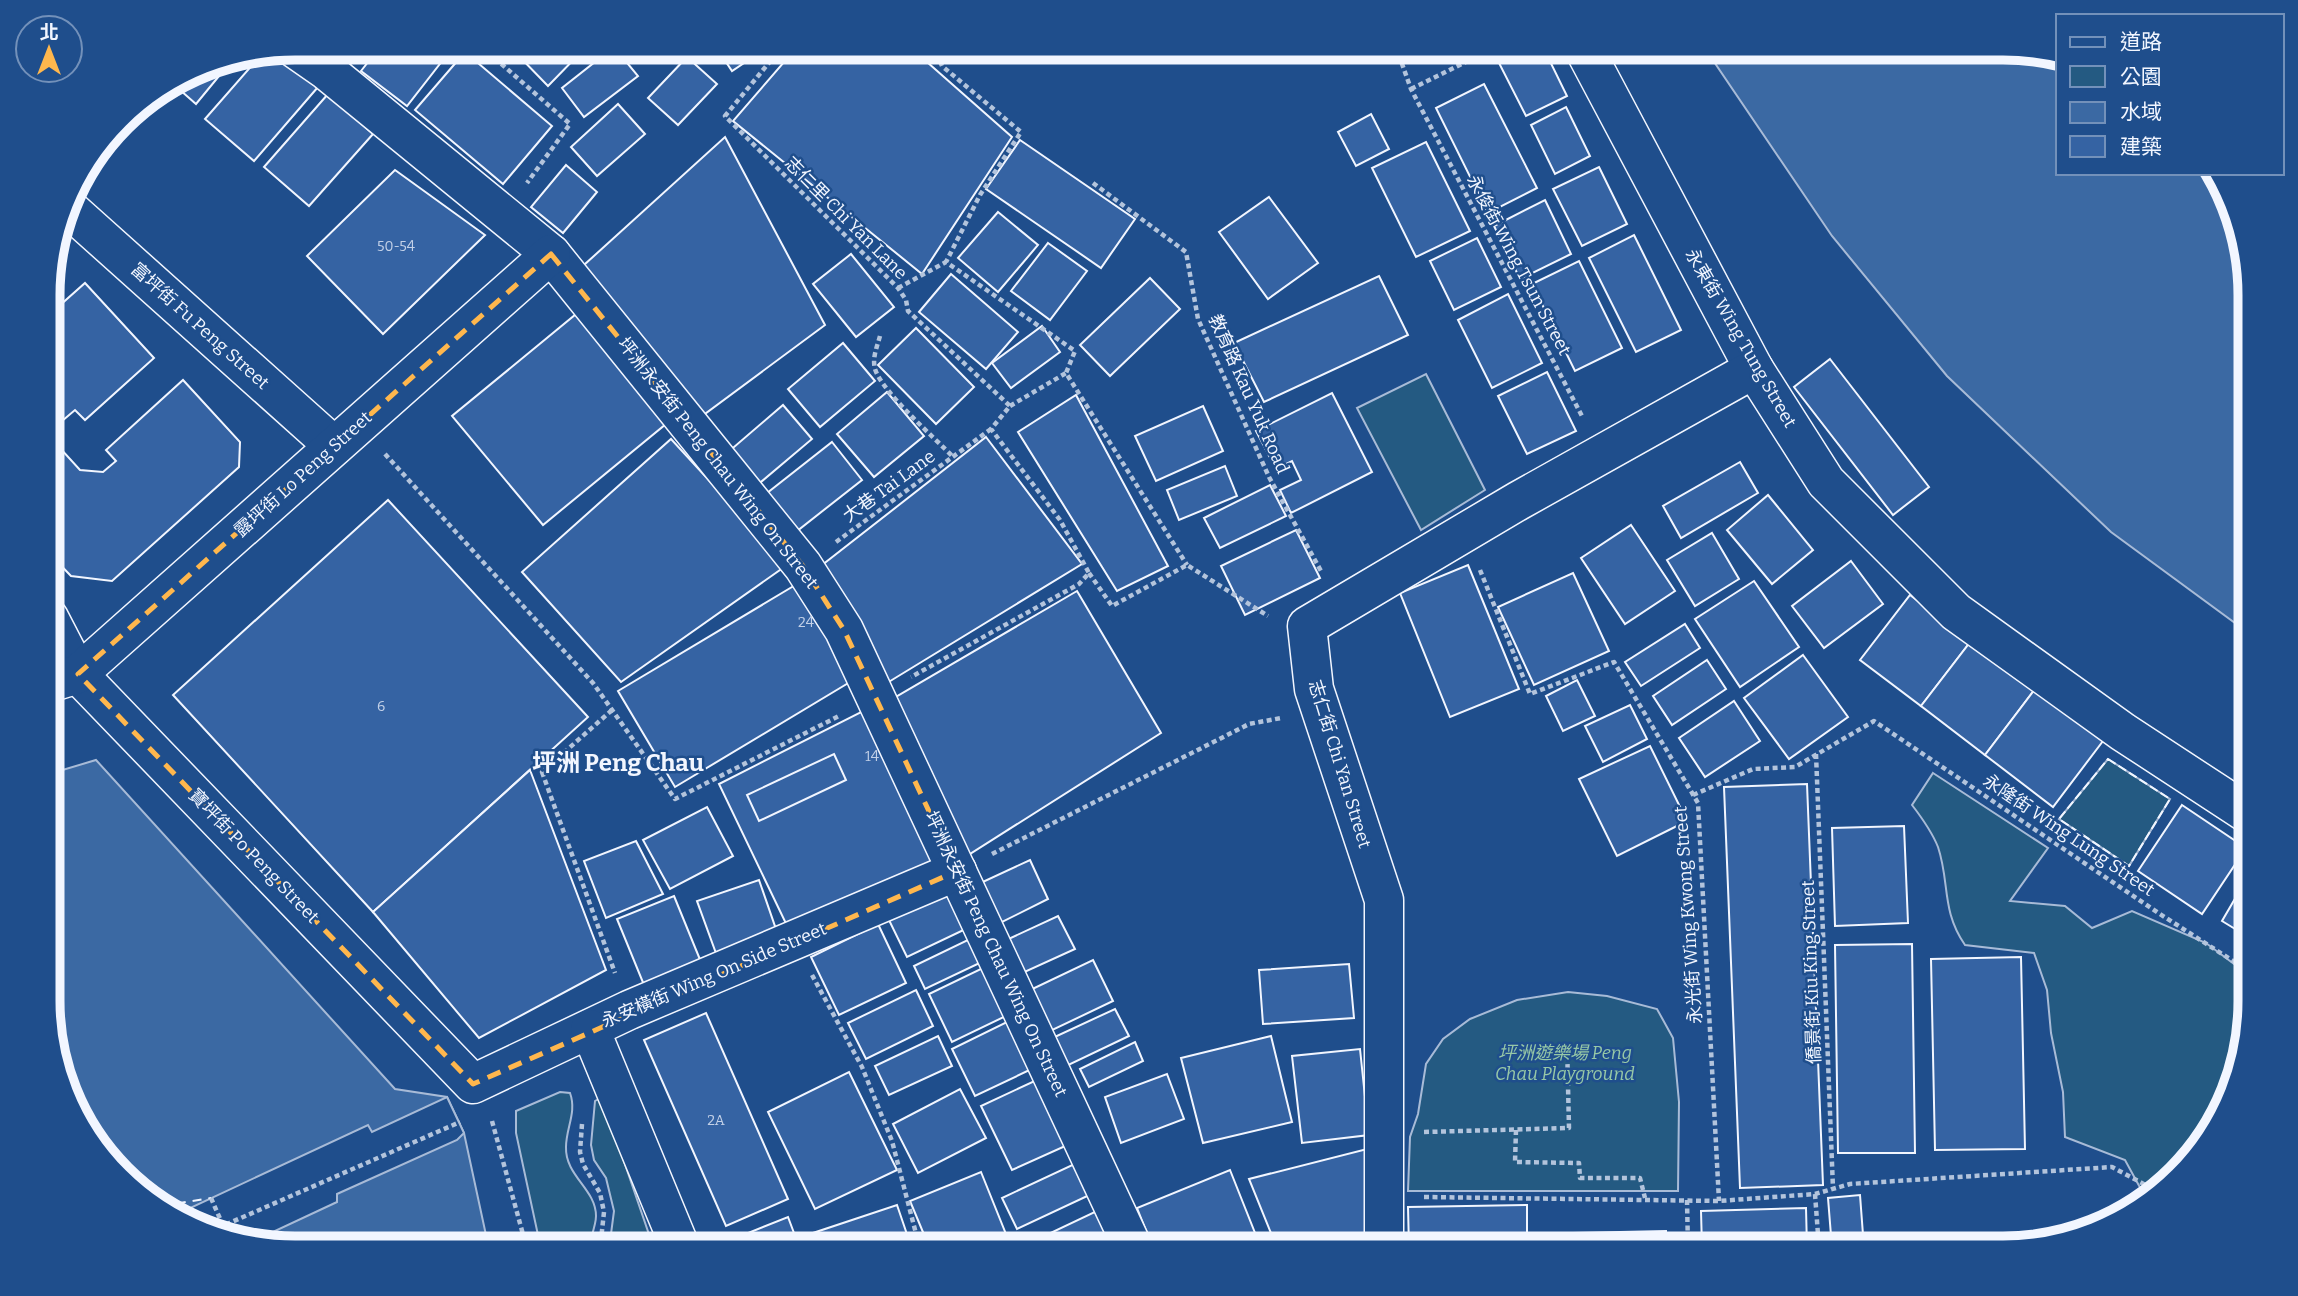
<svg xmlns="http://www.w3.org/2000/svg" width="2298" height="1296" font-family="Bitter,'Noto Sans TC',serif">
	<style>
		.green { fill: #245a82; stroke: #a8bbd7; stroke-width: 2 }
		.water { fill: #3b69a3; stroke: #a8bbd7; stroke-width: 2 }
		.pier { fill: #1f4e8c; stroke: #a8bbd7; stroke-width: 2 }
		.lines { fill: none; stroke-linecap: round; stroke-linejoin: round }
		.ferry { stroke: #f2f6ff; stroke-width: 2; stroke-dasharray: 9 7; stroke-linecap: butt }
		.building { fill: #3563a3; stroke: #f2f6ff; stroke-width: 2 }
		.minor-casing { stroke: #f2f6ff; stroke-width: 41 }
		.path { stroke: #b3c4dc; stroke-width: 4.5; stroke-dasharray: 5 3.5; stroke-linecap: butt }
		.minor { stroke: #1f4e8c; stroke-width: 38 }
		.fence { stroke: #f2f6ff; stroke-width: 2; stroke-dasharray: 9 3.5; stroke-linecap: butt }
		.marked { fill: none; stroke: #ffb74d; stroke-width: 5; stroke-dasharray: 14 9; stroke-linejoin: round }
		.labels { text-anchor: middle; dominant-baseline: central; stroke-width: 5; stroke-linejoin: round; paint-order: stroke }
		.number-label { font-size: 14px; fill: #c3d1e8 }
		.street-label { font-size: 18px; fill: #f2f6ff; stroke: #1f4e8c }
		.park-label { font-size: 18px; font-style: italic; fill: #97c8a6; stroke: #1f4e8c }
		.district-label { font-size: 24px; font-weight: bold; fill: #f2f6ff; stroke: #1f4e8c }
		.rim { fill: none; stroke: #f2f6ff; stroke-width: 9 }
	</style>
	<rect width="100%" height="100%" fill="#1f4e8c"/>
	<g class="green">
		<polygon points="1426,374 1485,490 1421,530 1357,408"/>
		<polygon points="2108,759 2170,799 2129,866 2059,819"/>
		<path d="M1933 773 2048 848 2010 901 2065 906 2092 928 2132 911 2206 943 2250 976V1017L2218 1125 2172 1170 2143 1193 2125 1160 2065 1137 2063 1092 2051 1033 2047 990 2034 953 1965 945C1941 910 1950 883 1938 847 1932 832 1922 818 1912 805Z"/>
		<polygon points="1568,992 1607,996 1657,1009 1673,1038 1679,1102 1678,1191 1408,1191 1410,1137 1418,1114 1426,1064 1443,1039 1470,1019 1517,1000"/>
		<path d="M560 1092 570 1093C577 1112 566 1128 566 1147 565 1176 596 1189 596 1216 596 1226 590 1239 588 1249H541L516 1133V1111Z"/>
		<polygon points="602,1097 654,1249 609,1249 614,1211 606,1178 594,1160 591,1145 595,1101"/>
	</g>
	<g class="water">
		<polygon points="1704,47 2003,47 2058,62 2058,173 2215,173 2250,278 2250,634 2111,532 1947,376 1832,236"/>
		<polygon points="96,760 395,1089 447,1097 464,1133 489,1249 294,1249 171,1216 89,1138 49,1033 49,774"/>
	</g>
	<polygon class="pier" points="447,1097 464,1133 457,1140 337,1194 337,1202 258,1239 173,1216 368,1125 372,1132"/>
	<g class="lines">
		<polyline class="ferry" points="161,1206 211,1198"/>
	</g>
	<g class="building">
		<polygon points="324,47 363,47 349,66"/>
		<polygon points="380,47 453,47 407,106 361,71"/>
		<polygon points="516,47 586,47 548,86 513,50"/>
		<polygon points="614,47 638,76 584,117 562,88"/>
		<polygon points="651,47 682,47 672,62"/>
		<polygon points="716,47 768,47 732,71"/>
		<polygon points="797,47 910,47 1012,137 922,274 733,121"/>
		<polygon points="1529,47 1543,47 1567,96 1526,116 1499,63"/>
		<polygon points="276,51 318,87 254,161 205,119 262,54"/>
		<polygon points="465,52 552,126 503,184 415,110"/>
		<polygon points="687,57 717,84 678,125 648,98"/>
		<polygon points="233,59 196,104 172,83 201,66"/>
		<polygon points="1484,84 1537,188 1488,213 1436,108"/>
		<polygon points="328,94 373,134 309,206 264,167"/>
		<polygon points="618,104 645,134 597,176 571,147"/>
		<polygon points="1566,107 1590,156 1555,174 1531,125"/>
		<polygon points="1371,114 1389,149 1356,166 1338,132"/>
		<polygon points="725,137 825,325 698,419 584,265"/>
		<polygon points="1020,140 1135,219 1101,268 986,189"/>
		<polygon points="1426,142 1470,231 1416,257 1372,168"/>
		<polygon points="566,165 597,192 563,233 531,207"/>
		<polygon points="1599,167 1627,224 1582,246 1553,189"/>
		<polygon points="395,170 485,235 383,334 307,256"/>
		<polygon points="1269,197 1318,263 1268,299 1219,232"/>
		<polygon points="1545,200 1571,254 1520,279 1494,226"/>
		<polygon points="998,212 1038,245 998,292 958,258"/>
		<polygon points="1634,235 1681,330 1636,352 1589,258"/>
		<polygon points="1477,238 1501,287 1454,310 1430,261"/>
		<polygon points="1048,243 1087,271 1050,320 1011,291"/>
		<polygon points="851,254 894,307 856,337 813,284"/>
		<polygon points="1579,261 1622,348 1575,371 1532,284"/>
		<polygon points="951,274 1018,332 986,369 919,312"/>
		<polygon points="1379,276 1408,335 1264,402 1234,343"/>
		<polygon points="1150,278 1180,309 1110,376 1080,345"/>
		<polygon points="85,283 154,358 85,420 75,410 62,421 59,447 80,470 103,472 116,461 106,450 183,380 240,442 239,467 112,581 71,576 49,553 49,315"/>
		<polygon points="1508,294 1542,363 1492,388 1458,320"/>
		<polygon points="581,310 672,419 543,525 452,416"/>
		<polygon points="1042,326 1060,352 1011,388 992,363"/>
		<polygon points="916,328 974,387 936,424 878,365"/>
		<polygon points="843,343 875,381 820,427 788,389"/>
		<polygon points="1830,359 1929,487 1893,515 1794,387"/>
		<polygon points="1547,372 1576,431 1527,454 1498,396"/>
		<polygon points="887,392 924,436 874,477 837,434"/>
		<polygon points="1332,393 1372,472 1291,513 1280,490 1301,480 1292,461 1276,469 1256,431"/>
		<polygon points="1076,395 1168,566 1117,591 1018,432"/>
		<polygon points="783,405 812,439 755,487 727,453"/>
		<polygon points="1203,406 1223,451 1156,481 1135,436"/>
		<polygon points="986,437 1082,564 887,683 817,569"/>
		<polygon points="671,439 787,565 621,682 522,572"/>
		<polygon points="832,442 862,480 792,535 762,497"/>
		<polygon points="1740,462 1758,493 1681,538 1663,506"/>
		<polygon points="1225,466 1237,496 1179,520 1167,490"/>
		<polygon points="1270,485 1286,516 1220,548 1204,518"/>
		<polygon points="1768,495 1813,550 1772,584 1727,530"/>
		<polygon points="388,500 588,717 373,912 173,695"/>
		<polygon points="1631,525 1675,591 1625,624 1581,558"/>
		<polygon points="1296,530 1320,578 1245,615 1221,566"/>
		<polygon points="1712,533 1739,579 1695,606 1667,560"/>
		<polygon points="1851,561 1883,604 1824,648 1792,606"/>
		<polygon points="1468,565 1519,689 1450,717 1400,593"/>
		<polygon points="1573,573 1609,651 1534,685 1498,607"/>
		<polygon points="802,581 860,676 675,787 618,691"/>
		<polygon points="1754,581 1799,647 1740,687 1695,619"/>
		<polygon points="1077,591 1161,733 962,859 889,701"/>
		<polygon points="1910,595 1971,641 1921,706 1860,660"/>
		<polygon points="1685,624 1700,648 1641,686 1625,662"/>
		<polygon points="1971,641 2035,689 1985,755 1921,706"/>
		<polygon points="1803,655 1848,717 1789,759 1744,698"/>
		<polygon points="1707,660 1726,689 1672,725 1653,696"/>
		<polygon points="1577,680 1595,716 1563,731 1546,696"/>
		<polygon points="2035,689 2103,741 2053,807 1985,755"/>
		<polygon points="1734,701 1760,741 1705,777 1679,738"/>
		<polygon points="1630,705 1647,739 1603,762 1585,726"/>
		<polygon points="869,708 942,863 791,934 719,784"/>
		<polygon points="1650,746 1687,821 1617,856 1579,779"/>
		<polygon points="834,754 846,780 759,821 747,795"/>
		<polygon points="530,770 606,970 479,1038 373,912"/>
		<polygon points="1807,784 1823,1185 1740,1188 1724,787"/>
		<polygon points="2182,805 2246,848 2202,914 2138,871"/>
		<polygon points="707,807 733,856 670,889 643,840"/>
		<polygon points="1904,826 1908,923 1835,926 1832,828"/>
		<polygon points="636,841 663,894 606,918 584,861"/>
		<polygon points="1030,860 1048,899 994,926 974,886"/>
		<polygon points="2250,873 2250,938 2222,921"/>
		<polygon points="759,880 778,935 717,956 697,901"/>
		<polygon points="952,883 972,926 907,957 886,914"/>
		<polygon points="674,896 701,962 644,985 617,919"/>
		<polygon points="1058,916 1075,949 1018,975 1002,942"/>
		<polygon points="878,924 906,983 839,1015 811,957"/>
		<polygon points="976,936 986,960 925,989 914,966"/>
		<polygon points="1912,944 1915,1153 1838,1153 1835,945"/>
		<polygon points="2021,957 2025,1149 1935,1150 1931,959"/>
		<polygon points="1093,960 1113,1001 1046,1033 1026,992"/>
		<polygon points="1349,964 1354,1018 1263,1024 1259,970"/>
		<polygon points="989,965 1012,1013 952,1042 929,994"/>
		<polygon points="916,990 933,1026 866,1059 848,1023"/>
		<polygon points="1115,1009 1129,1036 1060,1069 1046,1041"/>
		<polygon points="706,1013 788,1199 726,1226 644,1040"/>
		<polygon points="1015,1018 1038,1066 975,1096 952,1049"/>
		<polygon points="938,1036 952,1066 889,1095 875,1066"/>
		<polygon points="1271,1036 1292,1122 1203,1143 1181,1058"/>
		<polygon points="1135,1042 1143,1061 1089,1087 1080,1069"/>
		<polygon points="1360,1049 1369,1135 1302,1143 1292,1056"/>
		<polygon points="849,1072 897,1170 815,1209 768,1112"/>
		<polygon points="1167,1074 1184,1119 1121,1143 1105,1097"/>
		<polygon points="1041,1078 1072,1143 1012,1170 981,1106"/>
		<polygon points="960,1089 986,1138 918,1173 893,1124"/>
		<polygon points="1371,1148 1371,1248 1277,1248 1249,1179"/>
		<polygon points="1083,1160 1098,1191 1017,1229 1002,1198"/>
		<polygon points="1230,1170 1261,1248 1153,1248 1137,1208"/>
		<polygon points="981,1172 1012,1249 930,1249 910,1201"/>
		<polygon points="1860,1195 1864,1248 1832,1248 1828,1198"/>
		<polygon points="897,1205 912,1249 815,1249 810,1234"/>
		<polygon points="1527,1205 1527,1248 1409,1248 1408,1207"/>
		<polygon points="1806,1208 1807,1248 1702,1248 1701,1211"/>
		<polygon points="1101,1209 1113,1234 1083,1249 1024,1249 1023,1246"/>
		<polygon points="788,1217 800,1249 736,1249 733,1239"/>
		<polygon points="1666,1231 1667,1248 1527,1248 1527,1234"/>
	</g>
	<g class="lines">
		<g class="minor-casing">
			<g id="minor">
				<polyline points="1583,47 1754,369 1826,482 1956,612 2123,732 2250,815"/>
				<polyline points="294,48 327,71 551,254 803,566 844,630 1133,1248"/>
				<polyline points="66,206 334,446"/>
				<polyline points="49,618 78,674 473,1084 629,1010 957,871"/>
				<polyline points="49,683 78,674 551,254"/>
				<polyline points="590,1029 681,1249"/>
				<polyline points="1384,1248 1384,900 1314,689 1307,626 1518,501 1754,369"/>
			</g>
		</g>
		<g class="path">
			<polyline points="482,47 570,124 527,183"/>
			<polyline points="782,47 725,116 898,288 906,300 908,311 1010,406 991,429 1060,520 1089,573 1079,584 911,677"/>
			<polyline points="941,47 936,53 942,66 1021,132 980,195 946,262"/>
			<polyline points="1396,47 1411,89 1583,418"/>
			<polyline points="498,61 510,47"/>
			<polyline points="1411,89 1496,47"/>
			<polyline points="1093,183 1186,252 1198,319 1269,477 1321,571"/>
			<polyline points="898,288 946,262 1075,351 1066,373"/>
			<path d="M880 336C877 347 872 358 875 369 882 392 935 438 953 457"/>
			<polyline points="1010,406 1066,373 1187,565"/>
			<polyline points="385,454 593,683 675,799 839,716"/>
			<polyline points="836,542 991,429"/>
			<polyline points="1480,570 1530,694 1614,662 1698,803 1719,1201"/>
			<polyline points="1089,573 1112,606 1187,565 1268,616"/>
			<polyline points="612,710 542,772 615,973"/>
			<polyline points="1816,754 1833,1189"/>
			<polyline points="1693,795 1753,769 1795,767 1874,721 2160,914 2233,961 2250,968"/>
			<polyline points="992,854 1249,724 1281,718"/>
			<polyline points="812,975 862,1067 892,1141 920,1249"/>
			<polyline points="492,1121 527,1249"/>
			<polyline points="582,1124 580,1152 583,1164 600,1193 604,1212 600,1249"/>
			<polyline points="1516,1130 1515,1162 1579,1163 1580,1178 1640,1178 1645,1198"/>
			<polyline points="1424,1132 1569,1128 1567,1043"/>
			<polyline points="1815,1194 1819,1248"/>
			<polyline points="1424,1197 1719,1201 1815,1194 1850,1184 2112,1167 2153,1189"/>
			<polyline points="211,1198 225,1230"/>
			<polyline points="1687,1200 1688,1248"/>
			<polyline points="218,1228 460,1122"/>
		</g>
		<use href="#minor" class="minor"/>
		<polygon class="fence" points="2108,759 2170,799 2129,866 2059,819"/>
	</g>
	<path class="marked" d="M551 254 803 566 844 630 957 871 473 1084 78 674Z"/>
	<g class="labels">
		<g class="number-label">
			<text x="396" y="246">50-54</text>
			<text x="806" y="622">24</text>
			<text x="381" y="706">6</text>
			<text x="872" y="756">14</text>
			<text x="716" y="1120">2A</text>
		</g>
		<g class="street-label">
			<text transform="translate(846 218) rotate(45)">志仁里 Chi Yan Lane</text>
			<text transform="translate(1519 265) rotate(62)">永俊街 Wing Tsun Street</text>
			<text transform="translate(200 326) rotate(42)">富坪街 Fu Peng Street</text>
			<text transform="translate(1741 338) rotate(60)">永東街 Wing Tung Street</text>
			<text transform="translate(1249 394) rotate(66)">教育路 Kau Yuk Road</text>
			<text transform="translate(718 463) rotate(52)">坪洲永安街 Peng Chau Wing On Street</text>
			<text transform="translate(303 474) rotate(-42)">露坪街 Lo Peng Street</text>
			<text transform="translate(889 486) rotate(-36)">大巷 Tai Lane</text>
			<text transform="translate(1340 764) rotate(73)">志仁街 Chi Yan Street</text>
			<text transform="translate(2069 835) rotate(34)">永隆街 Wing Lung Street</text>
			<text transform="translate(254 856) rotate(46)">寶坪街 Po Peng Street</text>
			<text transform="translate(1688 915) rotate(-94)">永光街 Wing Kwong Street</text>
			<text transform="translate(996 954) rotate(65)">坪洲永安街 Peng Chau Wing On Street</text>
			<text transform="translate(1811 972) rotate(-92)">僑景街 Kiu King Street</text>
			<text transform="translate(714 975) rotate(-23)">永安橫街 Wing On Side Street</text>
		</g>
		<g class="park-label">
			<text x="1565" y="1053">坪洲遊樂場 Peng<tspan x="1565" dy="21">Chau Playground</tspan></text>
		</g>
		<g class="district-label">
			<text x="618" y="763">坪洲 Peng Chau</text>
		</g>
	</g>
	<path d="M0 0H2298V1296H0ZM295 60H2003A235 235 0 0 1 2238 295V1001A235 235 0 0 1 2003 1236H295A235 235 0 0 1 60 1001V295A235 235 0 0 1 295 60Z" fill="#1f4e8c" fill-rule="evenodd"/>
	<path class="rim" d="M295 60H2003A235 235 0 0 1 2238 295V1001A235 235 0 0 1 2003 1236H295A235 235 0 0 1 60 1001V295A235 235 0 0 1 295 60Z"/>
	<rect x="2056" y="14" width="228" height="161" fill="#1f4e8c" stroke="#7391ba" stroke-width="2"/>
	<rect x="2070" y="37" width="35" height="10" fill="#1f4e8c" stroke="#7391ba" stroke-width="2"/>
	<text x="2120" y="49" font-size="21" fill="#f2f6ff">道路</text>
	<rect x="2070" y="66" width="35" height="21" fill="#245a82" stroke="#7391ba" stroke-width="2"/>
	<text x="2120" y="84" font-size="21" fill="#f2f6ff">公園</text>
	<rect x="2070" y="102" width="35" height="21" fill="#3b69a3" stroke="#7391ba" stroke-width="2"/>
	<text x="2120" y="119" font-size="21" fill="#f2f6ff">水域</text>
	<rect x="2070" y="136" width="35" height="21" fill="#3563a3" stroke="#7391ba" stroke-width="2"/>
	<text x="2120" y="154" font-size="21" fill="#f2f6ff">建築</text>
	<g transform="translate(49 49)"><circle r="33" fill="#1f4e8c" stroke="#7391ba" stroke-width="2"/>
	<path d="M0-5L12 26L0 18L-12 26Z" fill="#ffb74d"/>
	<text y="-10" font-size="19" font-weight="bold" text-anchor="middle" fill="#f2f6ff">北</text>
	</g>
</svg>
